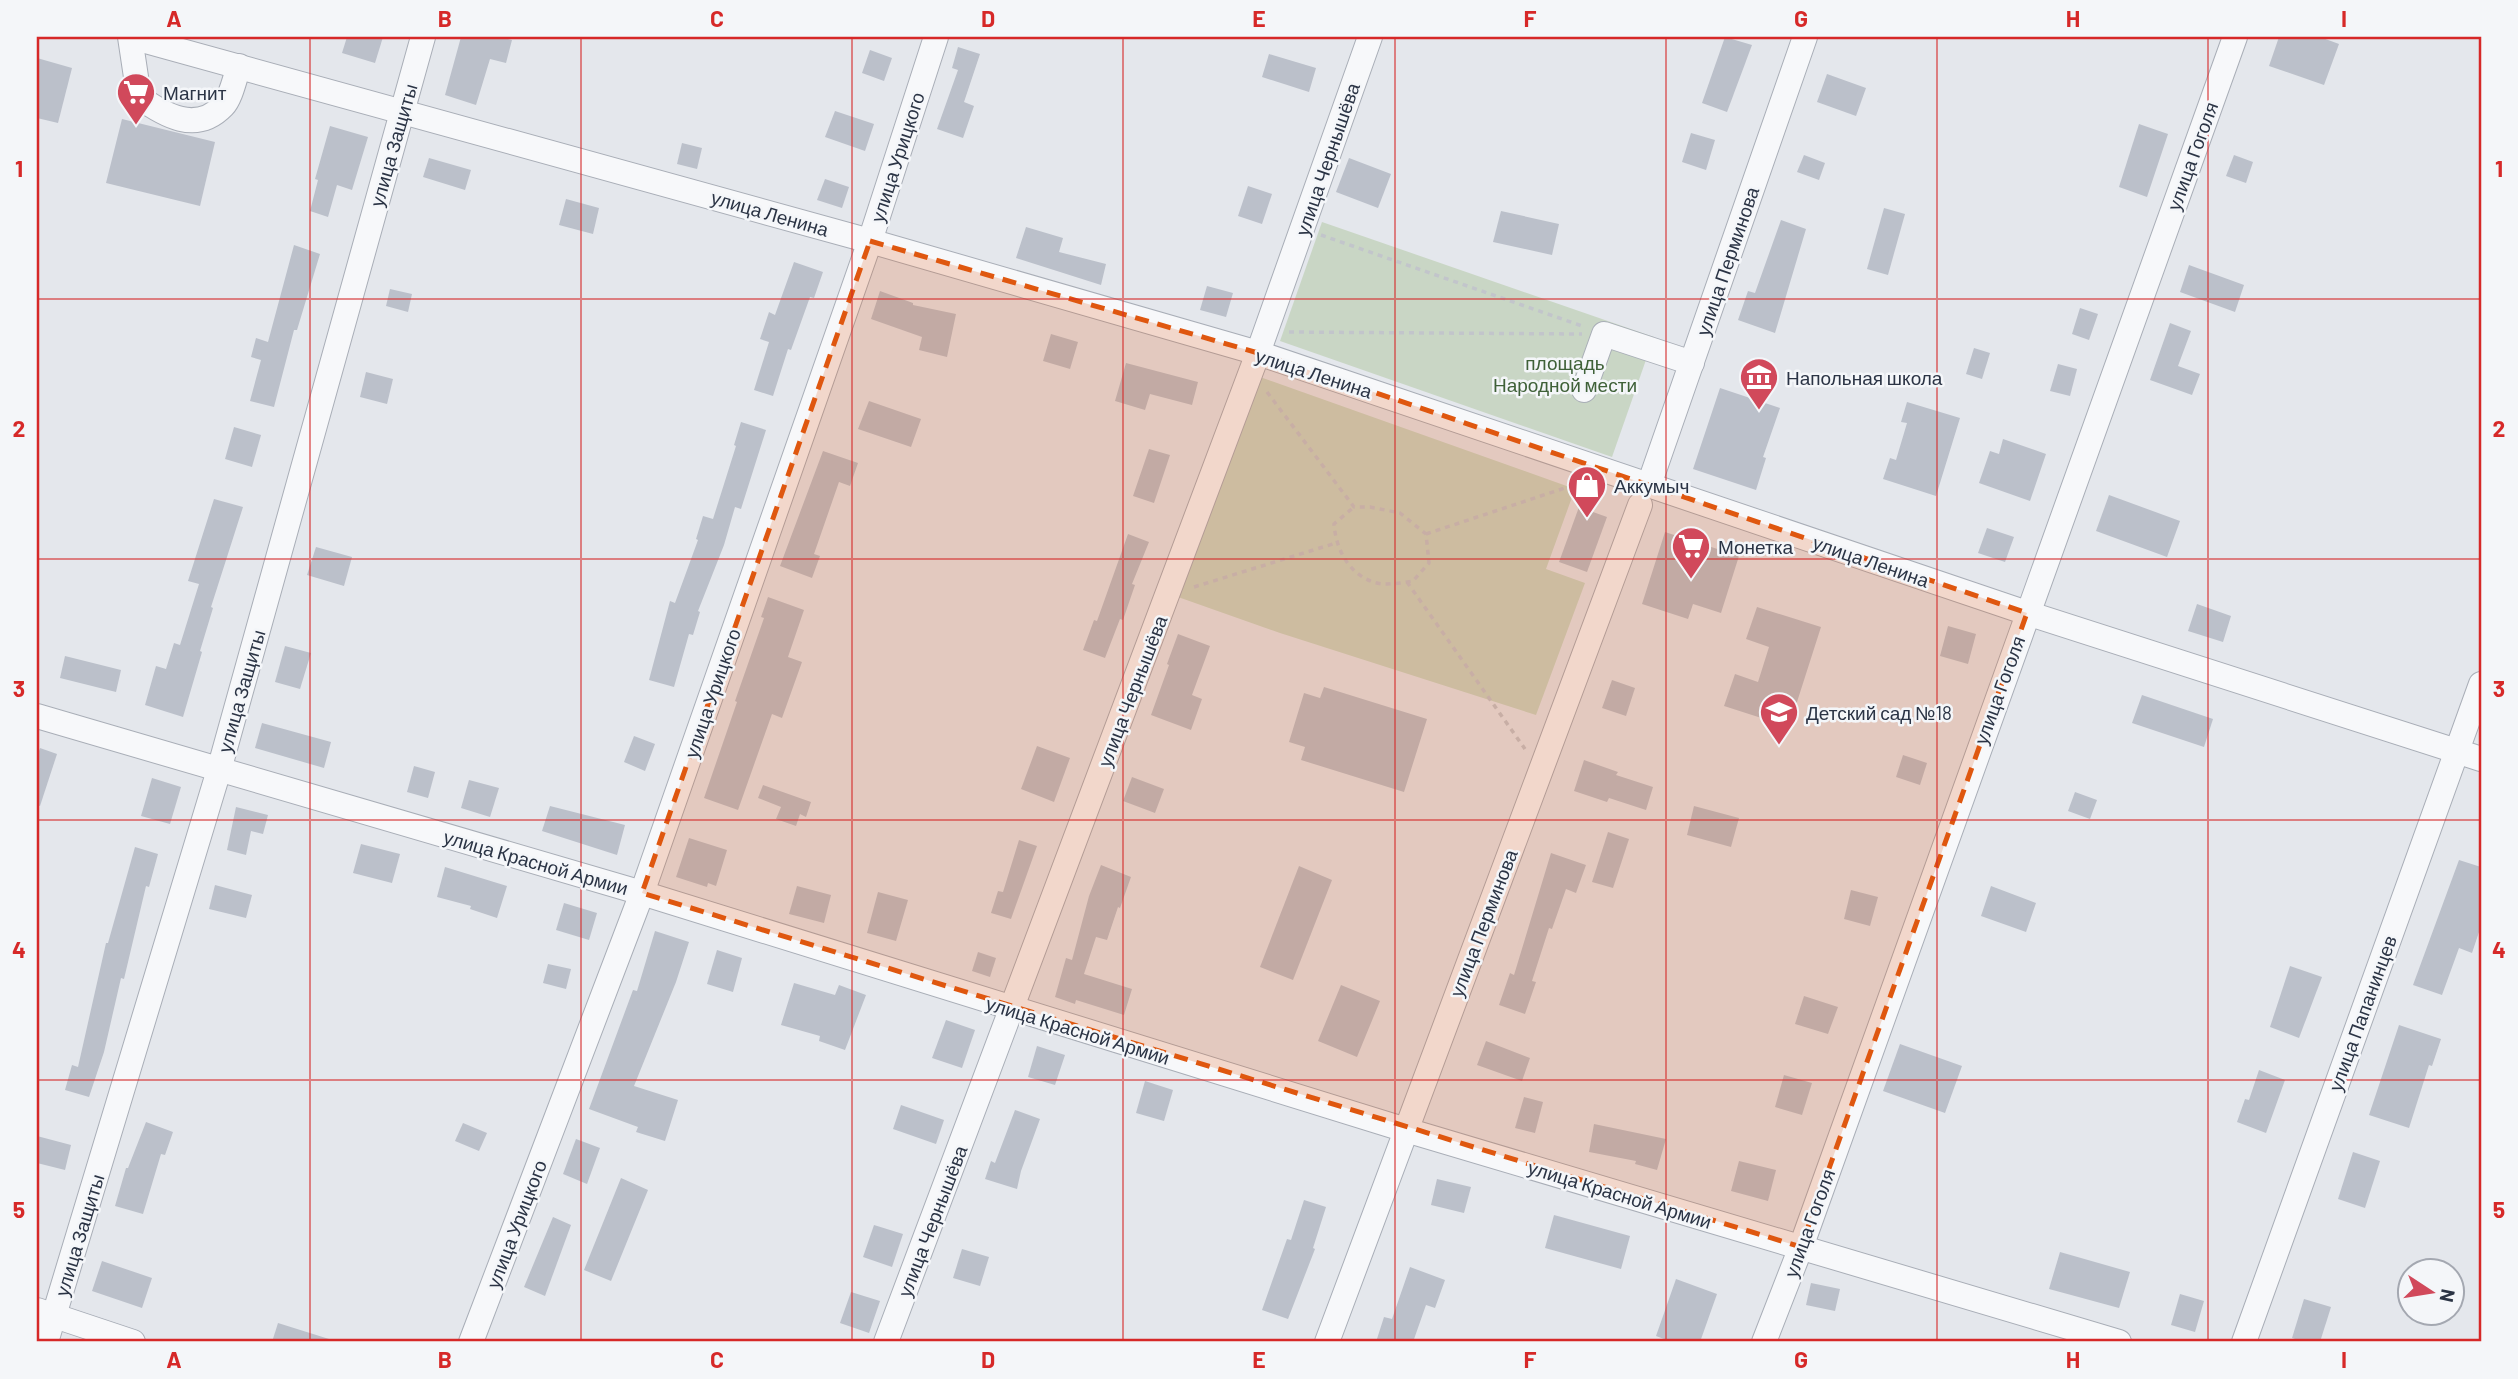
<svg xmlns="http://www.w3.org/2000/svg" width="2518" height="1379" font-family="Barlow,sans-serif">
	<style>
		.green { fill: #c9d6c5 }
		.building { fill: #bbc0ca }
		.lines { fill: none; stroke-linecap: round; stroke-linejoin: round }
		.minor-casing { stroke: #a9aeb7; stroke-width: 26 }
		.path { stroke: #c2c5cb; stroke-width: 3.5; stroke-dasharray: 5 5; stroke-linecap: butt }
		.minor { stroke: #f7f8fa; stroke-width: 24 }
		.marked { fill: #df570f; fill-opacity: 0.2; stroke: #df570f; stroke-width: 5; stroke-dasharray: 14 9; stroke-linejoin: round }
		.grid { fill: none; stroke: #d62828; stroke-width: 2; stroke-opacity: 0.55 }
		.labels { text-anchor: middle; dominant-baseline: central; stroke-width: 5; stroke-linejoin: round; paint-order: stroke }
		.poi-label { font-size: 19px; fill: #2b3445; stroke: #f4f6f9; text-anchor: start }
		.street-label { font-size: 19px; fill: #2b3445; stroke: #f4f6f9 }
		.park-label { font-size: 19px; fill: #3f6138; stroke: #f4f6f9 }
		.neatline { fill: none; stroke: #d62828; stroke-width: 2.5 }
		.grid-label { font-size: 23px; text-anchor: middle; font-weight: bold; fill: #d62828 }
	</style>
	<rect width="100%" height="100%" fill="#e4e7ec"/>
	<g class="green">
		<polygon points="1322,222 1654,337 1612,457 1280,341"/>
		<polygon points="1260,377 1575,489 1546,569 1585,583 1536,715 1280,633 1178,597"/>
	</g>
	<g class="building">
		<polygon points="347,37 383,37 375,63 342,53"/>
		<polygon points="461,37 499,37 512,40 506,63 490,59 476,105 445,95"/>
		<polygon points="1725,37 1752,45 1727,112 1702,103"/>
		<polygon points="2279,37 2320,37 2339,44 2324,85 2269,66"/>
		<polygon points="958,47 980,54 964,102 974,106 963,138 937,129 958,70 952,68"/>
		<polygon points="870,50 892,58 884,81 862,73"/>
		<polygon points="1269,54 1316,68 1309,92 1262,77"/>
		<polygon points="37,58 72,68 58,123 37,118"/>
		<polygon points="1827,74 1866,88 1856,116 1817,102"/>
		<polygon points="835,111 874,124 865,151 825,137"/>
		<polygon points="122,119 215,142 200,206 106,183"/>
		<polygon points="2139,124 2168,134 2147,197 2119,187"/>
		<polygon points="330,126 368,137 352,190 337,185 328,217 310,211 318,180 315,179"/>
		<polygon points="1691,133 1715,140 1706,170 1682,162"/>
		<polygon points="682,143 702,148 697,169 677,164"/>
		<polygon points="1804,155 1825,163 1819,180 1797,172"/>
		<polygon points="2234,155 2253,162 2246,183 2226,176"/>
		<polygon points="429,158 471,170 465,190 423,177"/>
		<polygon points="1349,158 1391,174 1378,208 1336,192"/>
		<polygon points="825,179 849,187 842,208 817,200"/>
		<polygon points="1248,186 1272,194 1262,224 1238,216"/>
		<polygon points="566,199 599,208 593,234 559,225"/>
		<polygon points="1884,208 1905,214 1888,275 1867,269"/>
		<polygon points="1501,211 1559,224 1552,255 1493,242"/>
		<polygon points="1781,220 1806,229 1775,333 1738,320 1748,291 1755,293"/>
		<polygon points="1026,227 1063,238 1059,252 1106,264 1101,285 1016,258"/>
		<polygon points="294,245 320,254 297,330 294,330 274,407 250,401 261,360 251,357 256,338 268,342"/>
		<polygon points="794,262 823,272 814,298 810,297 791,350 788,349 773,396 754,390 769,342 760,339 769,312 775,315"/>
		<polygon points="2189,265 2244,285 2235,312 2180,292"/>
		<polygon points="1207,286 1233,293 1226,317 1200,310"/>
		<polygon points="390,289 412,294 408,312 386,306"/>
		<polygon points="880,291 913,303 913,305 956,314 947,357 919,350 922,337 871,319"/>
		<polygon points="2080,308 2098,314 2089,340 2072,334"/>
		<polygon points="2170,323 2191,331 2178,366 2200,374 2192,395 2150,380"/>
		<polygon points="1051,334 1078,342 1070,369 1043,361"/>
		<polygon points="1974,348 1990,353 1982,379 1966,374"/>
		<polygon points="1126,363 1198,382 1192,405 1150,394 1145,410 1115,401"/>
		<polygon points="2058,364 2077,369 2070,396 2050,391"/>
		<polygon points="366,372 393,379 387,404 360,397"/>
		<polygon points="1720,388 1780,408 1763,457 1766,458 1756,490 1693,469"/>
		<polygon points="869,401 921,419 911,447 858,429"/>
		<polygon points="1907,402 1960,418 1936,496 1883,479 1890,458 1896,460 1907,423 1901,422"/>
		<polygon points="741,422 766,430 741,509 735,507 724,545 698,611 700,612 693,635 689,634 674,687 649,680 670,601 675,603 698,540 696,539 703,516 713,519 736,446 734,445"/>
		<polygon points="234,427 261,435 252,467 225,459"/>
		<polygon points="2003,439 2046,454 2030,501 1979,483 1990,451 1999,454"/>
		<polygon points="1149,449 1170,455 1154,503 1133,496"/>
		<polygon points="823,451 858,463 850,486 839,482 814,554 820,556 812,578 780,566"/>
		<polygon points="2109,495 2180,521 2167,557 2096,531"/>
		<polygon points="214,499 243,507 211,607 213,608 200,651 202,652 183,717 145,705 156,666 166,669 174,643 180,645 199,584 188,581"/>
		<polygon points="1579,507 1607,517 1587,572 1559,562"/>
		<polygon points="1987,528 2014,537 2005,562 1978,553"/>
		<polygon points="1665,532 1739,556 1721,613 1693,604 1688,619 1642,604"/>
		<polygon points="1128,534 1149,542 1132,584 1135,585 1123,620 1120,619 1105,658 1083,650 1094,620 1097,621"/>
		<polygon points="316,547 352,557 344,586 307,575"/>
		<polygon points="768,597 804,610 788,657 802,662 782,718 772,714 738,810 704,798 737,702 735,701 764,618 761,617"/>
		<polygon points="2197,604 2231,616 2223,642 2188,631"/>
		<polygon points="1757,607 1821,627 1789,727 1724,706 1735,674 1758,682 1769,647 1746,639"/>
		<polygon points="1948,626 1976,634 1968,664 1940,656"/>
		<polygon points="1178,634 1210,646 1192,695 1202,699 1191,730 1151,715 1169,665 1167,664"/>
		<polygon points="285,646 311,653 300,689 275,682"/>
		<polygon points="65,656 121,670 116,692 60,678"/>
		<polygon points="1612,680 1635,688 1626,716 1602,708"/>
		<polygon points="1324,687 1427,719 1404,792 1301,760 1305,747 1289,742 1304,693 1320,698"/>
		<polygon points="2142,695 2213,719 2204,747 2132,723"/>
		<polygon points="262,723 331,742 324,768 255,748"/>
		<polygon points="634,736 655,744 645,771 624,762"/>
		<polygon points="1037,746 1070,758 1054,802 1021,789"/>
		<polygon points="40,748 57,754 40,806 37,805 37,757"/>
		<polygon points="1903,755 1927,763 1920,785 1896,777"/>
		<polygon points="1584,760 1618,772 1616,775 1653,787 1646,810 1609,798 1607,802 1574,791"/>
		<polygon points="414,766 435,772 428,798 407,792"/>
		<polygon points="1132,777 1164,789 1155,813 1123,801"/>
		<polygon points="152,778 181,787 170,824 141,816"/>
		<polygon points="469,780 499,788 490,817 461,808"/>
		<polygon points="763,785 811,802 806,817 800,814 796,826 776,819 781,807 758,798"/>
		<polygon points="2075,792 2097,800 2090,819 2068,811"/>
		<polygon points="550,806 625,825 617,855 542,831"/>
		<polygon points="1694,806 1739,818 1731,847 1687,835"/>
		<polygon points="236,807 268,815 263,834 251,831 246,855 227,850"/>
		<polygon points="1608,832 1629,839 1613,888 1592,882"/>
		<polygon points="689,838 727,850 716,886 708,883 707,887 676,877"/>
		<polygon points="1019,840 1037,846 1011,919 991,913 998,891 1003,892"/>
		<polygon points="361,844 400,854 392,883 353,873"/>
		<polygon points="135,847 158,854 149,887 146,886 124,979 121,978 104,1052 89,1097 65,1090 72,1065 78,1067 106,943 108,943"/>
		<polygon points="1551,853 1586,865 1576,893 1566,889 1552,929 1549,928 1532,981 1536,982 1525,1014 1499,1005 1510,973 1514,975"/>
		<polygon points="2459,860 2481,867 2481,926 2472,953 2459,948 2442,995 2413,985"/>
		<polygon points="1101,865 1131,877 1120,908 1118,907 1107,940 1096,937 1084,974 1132,989 1124,1015 1076,1000 1075,1004 1055,997 1066,958 1072,960 1089,896"/>
		<polygon points="1299,866 1332,880 1293,980 1260,967"/>
		<polygon points="445,867 507,886 497,918 470,909 471,906 437,897"/>
		<polygon points="215,885 252,895 246,918 209,909"/>
		<polygon points="797,886 831,895 824,923 789,914"/>
		<polygon points="1991,886 2036,903 2026,932 1981,916"/>
		<polygon points="1851,890 1878,897 1870,926 1844,919"/>
		<polygon points="878,892 908,900 896,941 867,933"/>
		<polygon points="564,903 597,913 589,940 556,930"/>
		<polygon points="655,931 689,942 676,982 634,1086 678,1100 665,1141 636,1132 638,1127 589,1109 633,990 637,991"/>
		<polygon points="717,950 742,958 733,992 707,984"/>
		<polygon points="978,952 996,958 990,977 972,971"/>
		<polygon points="548,964 571,969 566,989 543,983"/>
		<polygon points="2290,966 2322,977 2299,1038 2270,1027"/>
		<polygon points="794,983 835,995 839,985 866,995 845,1050 819,1041 820,1036 781,1025"/>
		<polygon points="1341,985 1380,1001 1357,1057 1318,1041"/>
		<polygon points="1804,996 1838,1007 1828,1034 1795,1024"/>
		<polygon points="946,1020 975,1030 962,1068 932,1058"/>
		<polygon points="2399,1025 2441,1039 2432,1066 2429,1065 2409,1128 2369,1115"/>
		<polygon points="1486,1041 1530,1058 1522,1081 1477,1065"/>
		<polygon points="1900,1044 1962,1066 1945,1113 1883,1091"/>
		<polygon points="1037,1046 1065,1055 1055,1085 1028,1077"/>
		<polygon points="2259,1070 2285,1080 2266,1133 2237,1122 2245,1099 2249,1100"/>
		<polygon points="1784,1075 1812,1083 1802,1115 1775,1107"/>
		<polygon points="1145,1081 1173,1090 1164,1121 1136,1113"/>
		<polygon points="1524,1097 1543,1102 1535,1133 1515,1128"/>
		<polygon points="901,1105 944,1120 936,1144 893,1129"/>
		<polygon points="1015,1110 1040,1119 1021,1171 1017,1189 985,1179 991,1161 995,1163"/>
		<polygon points="146,1122 173,1132 165,1155 161,1154 143,1214 115,1206 126,1168 128,1168"/>
		<polygon points="463,1123 487,1133 479,1151 455,1141"/>
		<polygon points="1594,1124 1666,1139 1657,1170 1635,1164 1636,1161 1589,1152"/>
		<polygon points="37,1136 71,1145 65,1170 37,1163"/>
		<polygon points="576,1139 600,1148 587,1184 563,1174"/>
		<polygon points="2353,1152 2380,1161 2365,1208 2338,1199"/>
		<polygon points="1739,1161 1776,1170 1768,1201 1731,1191"/>
		<polygon points="621,1178 648,1190 611,1281 584,1270"/>
		<polygon points="1437,1179 1471,1187 1464,1213 1431,1205"/>
		<polygon points="1304,1200 1326,1207 1313,1248 1315,1249 1288,1319 1262,1310 1287,1239 1291,1240"/>
		<polygon points="1554,1215 1630,1236 1621,1269 1545,1248"/>
		<polygon points="553,1217 571,1225 545,1296 524,1287"/>
		<polygon points="874,1225 903,1234 892,1267 863,1257"/>
		<polygon points="962,1249 989,1257 980,1286 953,1278"/>
		<polygon points="2060,1252 2130,1272 2119,1308 2049,1289"/>
		<polygon points="102,1261 152,1278 142,1308 92,1291"/>
		<polygon points="1410,1267 1445,1280 1435,1308 1426,1305 1413,1342 1376,1342 1384,1317 1392,1319"/>
		<polygon points="1676,1279 1717,1294 1700,1342 1672,1342 1656,1336"/>
		<polygon points="1811,1283 1840,1289 1835,1311 1806,1305"/>
		<polygon points="851,1292 880,1301 869,1333 840,1323"/>
		<polygon points="2180,1294 2204,1301 2195,1332 2171,1325"/>
		<polygon points="2304,1299 2331,1307 2320,1342 2304,1342 2292,1338"/>
		<polygon points="278,1323 329,1339 328,1342 272,1342"/>
	</g>
	<g class="lines">
		<g class="minor-casing">
			<g id="minor">
				<path d="M130 37 139 97C164 115 196 134 223 106 231 98 235 77 239 66"/>
				<polyline points="131,37 870,241 1258,353 2027,613 2481,759"/>
				<polyline points="1584,390 1604,334 1692,363"/>
				<polyline points="1649,485 1805,37"/>
				<polyline points="37,716 642,893 1406,1130 2119,1342"/>
				<polyline points="37,1310 133,1342"/>
				<polyline points="46,1342 219,770 423,37"/>
				<polyline points="471,1342 642,893 870,241 936,37"/>
				<polyline points="886,1342 1258,353 1370,37"/>
				<polyline points="1327,1342 1640,505"/>
				<polyline points="1764,1342 1801,1247 2235,37"/>
				<polyline points="2244,1342 2481,684"/>
			</g>
		</g>
		<g class="path">
			<polyline points="1321,235 1585,327"/>
			<polyline points="1289,332 1582,334"/>
			<path d="M1267 392 1354 507H1370L1400 513 1426 534 1429 563 1413 581C1401 583 1384 586 1373 582 1348 573 1336 549 1334 524L1354 507"/>
			<polyline points="1426,534 1577,484"/>
			<polyline points="1407,582 1525,749"/>
			<polyline points="1194,587 1336,543"/>
		</g>
		<use href="#minor" class="minor"/>
	</g>
	<path class="marked" d="M870 241 1258 353 2027 613 1801 1247 642 893Z"/>
	<path class="grid" d="M310 37V1342M581 37V1342M852 37V1342M1123 37V1342M1395 37V1342M1666 37V1342M1937 37V1342M2208 37V1342M37 299H2481M37 559H2481M37 820H2481M37 1080H2481"/>
	<defs>
		<g id="supermarket-pin" transform="scale(2.0125)"><path d="M0 17L-7.5 6A9.5 9.5 0 1 1 7.5 6Z" fill="#d1495b" stroke="#f4f6f9"/><path d="M-6-5.5h2.5l.6 2H6L4.5 2H-2.5L-4.4-4H-6ZM-1.5 3.2a1.3 1.3 0 1 0 .1 0ZM3 3.2a1.3 1.3 0 1 0 .1 0Z" fill="#fff"/></g>
		<g id="museum-pin" transform="scale(2.0125)"><path d="M0 17L-7.5 6A9.5 9.5 0 1 1 7.5 6Z" fill="#d1495b" stroke="#f4f6f9"/><path d="M0-6L6-3V-2H-6V-3ZM-5-1h2V3h-2ZM-1-1h2V3h-2ZM3-1h2V3H3ZM-6 4H6V6H-6Z" fill="#fff"/></g>
		<g id="shop-pin" transform="scale(2.0125)"><path d="M0 17L-7.5 6A9.5 9.5 0 1 1 7.5 6Z" fill="#d1495b" stroke="#f4f6f9"/><path d="M-5-2.5h2.3a2.7 3.5 0 0 1 5.4 0H5L5.5 6h-11ZM-1.5-2.5h3a1.5 2.3 0 0 0-3 0Z" fill="#fff"/></g>
		<g id="school-pin" transform="scale(2.0125)"><path d="M0 17L-7.5 6A9.5 9.5 0 1 1 7.5 6Z" fill="#d1495b" stroke="#f4f6f9"/><path d="M0-5L7-2L0 1L-7-2ZM-4 1L0 2.5L4 1V4Q0 6-4 4Z" fill="#fff"/></g>
	</defs>
	<g fill-rule="evenodd">
		<use href="#supermarket-pin" x="136" y="92"/>
		<use href="#museum-pin" x="1759" y="377"/>
		<use href="#shop-pin" x="1587" y="485"/>
		<use href="#supermarket-pin" x="1691" y="546"/>
		<use href="#school-pin" x="1779" y="712"/>
	</g>
	<g class="labels">
		<g class="poi-label">
			<text x="163" y="92">Магнит</text>
			<text x="1786" y="377">Напольная школа</text>
			<text x="1614" y="485">Аккумыч</text>
			<text x="1718" y="546">Монетка</text>
			<text x="1806" y="712">Детский сад №18</text>
		</g>
		<g class="street-label">
			<text transform="translate(393 145) rotate(-74)">улица Защиты</text>
			<text transform="translate(2192 156) rotate(-70)">улица Гоголя</text>
			<text transform="translate(897 157) rotate(-72)">улица Урицкого</text>
			<text transform="translate(1327 159) rotate(-71)">улица Чернышёва</text>
			<text transform="translate(770 213) rotate(16)">улица Ленина</text>
			<text transform="translate(1727 261) rotate(-71)">улица Перминова</text>
			<text transform="translate(1314 373) rotate(18)">улица Ленина</text>
			<text transform="translate(1871 561) rotate(19)">улица Ленина</text>
			<text transform="translate(1999 690) rotate(-70)">улица Гоголя</text>
			<text transform="translate(241 691) rotate(-74)">улица Защиты</text>
			<text transform="translate(1132 691) rotate(-69)">улица Чернышёва</text>
			<text transform="translate(712 693) rotate(-71)">улица Урицкого</text>
			<text transform="translate(536 862) rotate(16)">улица Красной Армии</text>
			<text transform="translate(1483 923) rotate(-69)">улица Перминова</text>
			<text transform="translate(2362 1013) rotate(-70)">улица Папанинцев</text>
			<text transform="translate(1078 1030) rotate(17)">улица Красной Армии</text>
			<text transform="translate(1620 1194) rotate(17)">улица Красной Армии</text>
			<text transform="translate(932 1221) rotate(-69)">улица Чернышёва</text>
			<text transform="translate(1809 1223) rotate(-70)">улица Гоголя</text>
			<text transform="translate(516 1224) rotate(-69)">улица Урицкого</text>
			<text transform="translate(79 1235) rotate(-73)">улица Защиты</text>
		</g>
		<g class="park-label">
			<text x="1565" y="362">площадь<tspan x="1565" dy="22">Народной мести</tspan></text>
		</g>
	</g>
	<rect width="2518" height="1379" fill="none" stroke="#f4f6f9" stroke-width="77"/>
	<g transform="translate(2431 1292) rotate(102)"><circle r="33" fill="#f4f6f9" stroke="#a4a8b1" stroke-width="2"/>
	<path d="M0-5L12 26L0 18L-12 26Z" fill="#d1495b"/>
	<text y="-10" font-size="19" font-weight="bold" text-anchor="middle" fill="#2b3445">N</text>
	</g>
	<rect x="38" y="38" width="2442" height="1302" class="neatline"/>
	<g class="grid-label">
		<text x="174" y="27">A</text>
		<text x="445" y="27">B</text>
		<text x="717" y="27">C</text>
		<text x="988" y="27">D</text>
		<text x="1259" y="27">E</text>
		<text x="1530" y="27">F</text>
		<text x="1801" y="27">G</text>
		<text x="2073" y="27">H</text>
		<text x="2344" y="27">I</text>
		<text x="19" y="177">1</text>
		<text x="2499" y="177">1</text>
		<text x="19" y="437">2</text>
		<text x="2499" y="437">2</text>
		<text x="19" y="697">3</text>
		<text x="2499" y="697">3</text>
		<text x="19" y="958">4</text>
		<text x="2499" y="958">4</text>
		<text x="19" y="1218">5</text>
		<text x="2499" y="1218">5</text>
		<text x="174" y="1368">A</text>
		<text x="445" y="1368">B</text>
		<text x="717" y="1368">C</text>
		<text x="988" y="1368">D</text>
		<text x="1259" y="1368">E</text>
		<text x="1530" y="1368">F</text>
		<text x="1801" y="1368">G</text>
		<text x="2073" y="1368">H</text>
		<text x="2344" y="1368">I</text>
	</g>
</svg>
